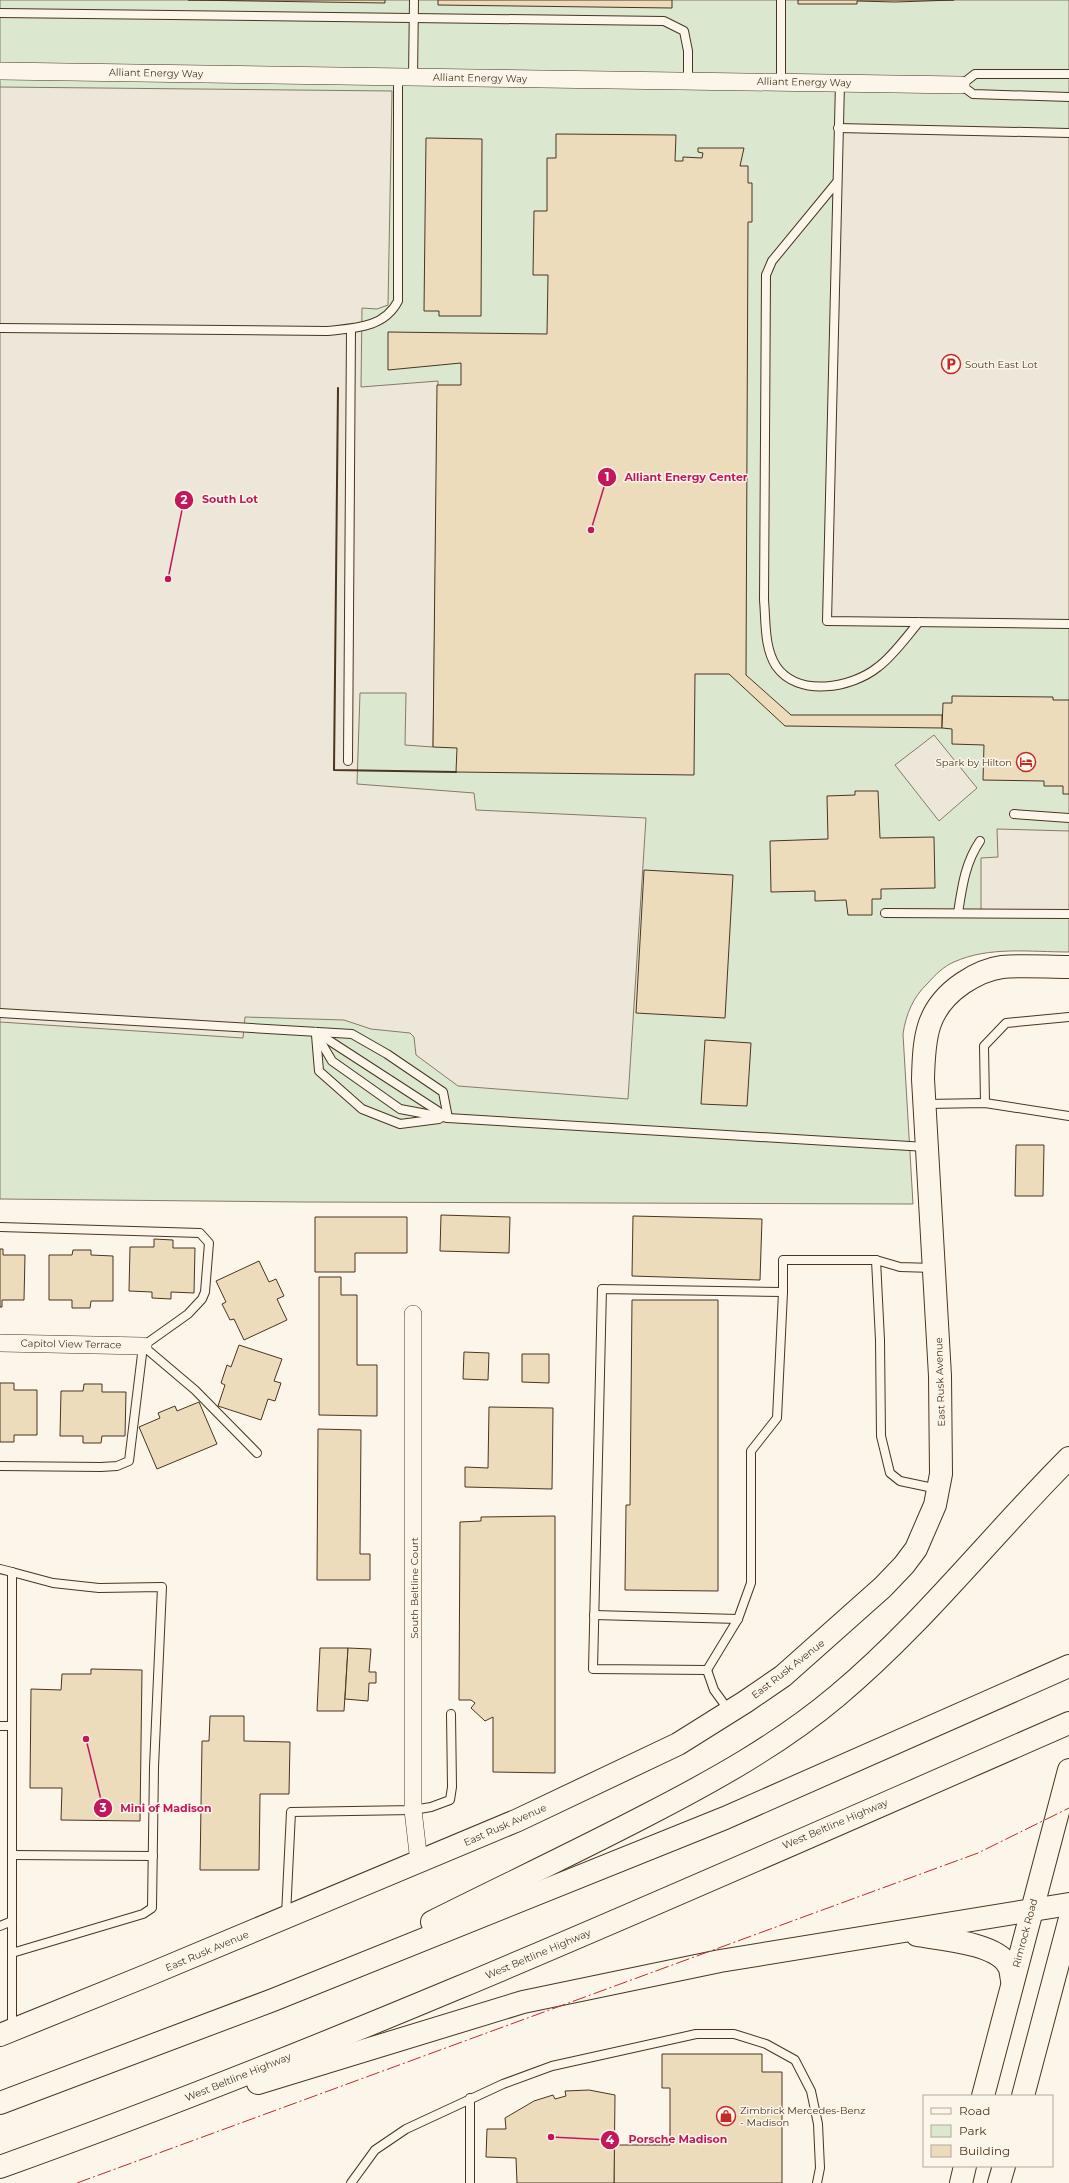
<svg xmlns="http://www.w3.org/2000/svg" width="1069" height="2183" font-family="Montserrat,sans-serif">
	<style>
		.green { fill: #dce7d0; stroke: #887966 }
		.parking { fill: #ede7d9; stroke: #887966 }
		.building { fill: #ecdcbc; stroke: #4a3520 }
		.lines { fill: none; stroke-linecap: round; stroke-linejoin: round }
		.lane-casing { stroke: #4a3520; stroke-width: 10 }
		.street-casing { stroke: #4a3520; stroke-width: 18 }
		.secondary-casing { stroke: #4a3520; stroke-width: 24 }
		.highway-casing { stroke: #4a3520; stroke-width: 24 }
		.lane { stroke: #fbf6e9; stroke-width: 8 }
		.street { stroke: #fbf6e9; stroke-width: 17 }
		.secondary { stroke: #fbf6e9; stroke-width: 22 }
		.highway { stroke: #fbf6e9; stroke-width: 22 }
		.wall { stroke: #4a3520; stroke-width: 2 }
		.power { stroke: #c62828; stroke-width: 1; stroke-dasharray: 14 3 2 3; stroke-linecap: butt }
		.labels { text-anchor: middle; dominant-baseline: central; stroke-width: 3; stroke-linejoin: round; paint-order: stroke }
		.street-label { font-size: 10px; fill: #4a3520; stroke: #fbf6e9 }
		.poi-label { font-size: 10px; fill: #4a3520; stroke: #fbf6e9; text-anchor: start }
		.leader { fill: none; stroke: #c2185b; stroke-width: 1.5 }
		.callout-dot { fill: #c2185b; stroke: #fbf6e9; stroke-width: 1.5 }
		.mark-label { font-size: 12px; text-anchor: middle; font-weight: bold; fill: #fff }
		.callout-label { font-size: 11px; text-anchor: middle; font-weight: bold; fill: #c2185b; stroke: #fbf6e9; stroke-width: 3; stroke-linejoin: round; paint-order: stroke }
	</style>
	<rect width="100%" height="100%" fill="#fbf6e9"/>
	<path class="green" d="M0 0H1069V952C1031 952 989 946 954 962 944 966 935 975 928 983 913 997 906 1014 903 1034L913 1204 303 1202 0 1199Z"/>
	<g class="parking">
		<polygon points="0,87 392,91 388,305 377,309 362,308 361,387 438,381 433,747 405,745 406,693 360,693 357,784 474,793 476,810 646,818 628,1099 458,1086 416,1055 414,1037 410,1033 371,1029 344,1020 245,1017 243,1038 0,1022"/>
		<polygon points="838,128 1069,133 1069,624 827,621"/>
		<polygon points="934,735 977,788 939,821 895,765"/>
		<polygon points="997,829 1069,831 1069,914 981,913 981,858 998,857"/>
	</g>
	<g class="building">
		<polygon points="188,0 385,0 385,3"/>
		<polygon points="438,0 672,0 672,8 438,5"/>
		<polygon points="798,0 954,0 895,2 857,1 857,4 798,4"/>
		<polygon points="556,134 676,135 675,161 683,161 683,157 702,158 703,153 698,152 698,148 744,148 740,166 748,166 748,183 752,183 752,222 748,222 746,675 791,715 942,715 942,728 785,726 729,674 695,674 694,775 456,772 457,748 433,747 437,385 461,385 461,363 388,370 388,332 547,334 548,275 533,275 534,211 547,211 547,158 556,158"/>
		<polygon points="426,138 482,139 481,316 439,316 439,311 424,311"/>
		<polygon points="952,696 1053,697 1053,700 1069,700 1069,794 1063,794 1063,786 1044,786 1044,781 983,780 984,745 952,744 952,729 942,728 943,703 952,703"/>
		<polygon points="855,791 878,791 880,838 934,837 935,888 881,889 881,899 872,899 872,915 848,915 846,900 815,901 815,891 771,892 770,841 828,839 827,796 855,795"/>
		<polygon points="644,870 733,875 725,1018 636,1013"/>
		<polygon points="705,1040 751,1043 747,1106 701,1104"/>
		<polygon points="1016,1145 1044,1145 1043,1196 1015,1196"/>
		<polygon points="441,1215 510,1217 509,1253 440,1251"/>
		<polygon points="633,1216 762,1219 760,1280 632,1276"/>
		<polygon points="315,1217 407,1217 407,1253 355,1253 355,1272 315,1272"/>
		<polygon points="154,1239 173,1240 173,1248 195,1248 194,1293 171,1292 171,1299 152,1298 152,1292 129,1291 130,1247 154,1247"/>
		<polygon points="0,1249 3,1249 3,1255 25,1255 24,1300 2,1300 2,1307 0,1307"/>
		<polygon points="73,1250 91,1250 91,1255 113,1256 113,1301 91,1301 90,1308 72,1308 72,1300 49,1300 49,1255 72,1255"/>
		<polygon points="259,1261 269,1282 276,1279 284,1296 277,1299 287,1320 244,1340 234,1319 230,1320 222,1304 226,1302 216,1281"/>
		<polygon points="319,1277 341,1277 341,1295 357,1295 357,1365 377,1365 377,1416 319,1415"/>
		<polygon points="632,1300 718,1300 718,1591 625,1590 626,1505 630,1505"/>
		<polygon points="239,1345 282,1359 274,1381 281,1383 275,1401 268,1399 261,1420 218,1406 225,1385 221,1383 227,1365 231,1367"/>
		<polygon points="464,1352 489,1353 488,1380 463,1379"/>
		<polygon points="522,1354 549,1354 549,1383 522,1382"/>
		<polygon points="0,1383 14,1383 14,1390 37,1390 37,1435 14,1435 14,1442 0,1442"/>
		<polygon points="84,1384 102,1384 102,1392 126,1392 125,1436 102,1436 101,1443 83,1443 83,1436 60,1436 61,1391 83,1391"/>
		<polygon points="199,1402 217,1444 157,1469 139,1427 160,1418 158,1413 175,1406 177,1411"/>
		<polygon points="489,1407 553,1408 552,1489 465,1487 465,1467 488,1468"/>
		<polygon points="318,1429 361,1430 360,1554 370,1554 370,1580 317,1580"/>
		<polygon points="555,1516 555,1773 493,1772 493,1717 485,1721 471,1708 475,1703 471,1700 459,1700 460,1522 481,1521 481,1517"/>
		<polygon points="320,1648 348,1648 344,1711 317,1711"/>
		<polygon points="348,1648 371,1649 369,1672 376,1672 376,1683 369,1683 368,1701 345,1699"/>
		<polygon points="91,1669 142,1670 140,1821 61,1820 62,1788 30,1788 31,1689 61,1690 62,1674 91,1674"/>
		<polygon points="210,1716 244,1716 244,1741 290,1742 289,1794 260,1794 259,1870 200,1870 202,1741 209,1741"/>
		<polygon points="662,2054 762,2054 762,2072 782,2072 782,2183 614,2183 614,2145 670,2145 670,2088 662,2088"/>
		<polygon points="589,2090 615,2095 614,2183 517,2183 516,2158 486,2157 487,2129 506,2129 505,2118 534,2101 553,2095 555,2099 566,2096 565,2091"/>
	</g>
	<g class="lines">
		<g class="lane-casing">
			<g id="lane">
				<polyline points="0,13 664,21 684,31 688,51 688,81"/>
				<polyline points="1069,74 975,74 961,85 973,94 1069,97"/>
				<polyline points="413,77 414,0"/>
				<polyline points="781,82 781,0"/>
				<polyline points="840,83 827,621 1069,624"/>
				<polyline points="838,128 1069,133"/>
				<path d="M837 182 772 261 766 275 764 600C766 622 764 647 776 666 798 698 852 688 878 667 893 656 907 636 919 622"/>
				<path d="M0 328 327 331C355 328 384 328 398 301V76"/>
				<polyline points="348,761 351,329"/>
				<polyline points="1014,814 1069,818"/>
				<polyline points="885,913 1069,914"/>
				<path d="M958 913C962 887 965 863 980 841"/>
				<polyline points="0,1013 352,1034 387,1054 443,1092 448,1118"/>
				<polyline points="315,1032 332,1061 400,1109 448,1118 926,1147"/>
				<polyline points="316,1032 444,1115"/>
				<polyline points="316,1035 319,1071 362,1109 400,1124 439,1119"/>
				<polyline points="985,1103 984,1046 1006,1023 1069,1017"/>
				<polyline points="926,1104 985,1103 1069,1116"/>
				<polyline points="0,1227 200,1233 209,1243 205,1292 202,1299 188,1314 143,1346"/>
				<polyline points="876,1260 880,1340 881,1436 890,1473 900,1481 938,1489"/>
				<polyline points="0,1466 101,1467 117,1466 129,1461 143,1346 195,1390 257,1453"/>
				<polyline points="0,1569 12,1572 12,2029"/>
				<polyline points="12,1572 53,1583 99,1588 162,1587 154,1767 152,1908 143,1914 12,1953"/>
				<polyline points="594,1615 738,1619"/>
				<polyline points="707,1670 738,1619 751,1583 751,1451 777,1418 783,1292"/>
				<polyline points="730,1712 714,1690 707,1670 593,1669 602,1289 783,1292 783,1260 876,1260 900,1267 933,1268"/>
				<polyline points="0,1726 12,1726"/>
				<polyline points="12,1855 153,1856"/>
				<polyline points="286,1915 291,1812 413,1810 431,1807 450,1800 452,1787 451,1714"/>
				<polyline points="0,1926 12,1921"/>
				<polyline points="351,2183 375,2150 406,2129 503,2084 552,2066 696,2034 734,2034 766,2044 795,2060 811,2091 818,2124 820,2168 817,2183"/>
				<polyline points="470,2183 470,2098"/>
			</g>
		</g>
		<g class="street-casing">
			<g id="street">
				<polyline points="0,71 961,85"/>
				<polyline points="413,1314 413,1810 419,1862"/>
				<polyline points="0,1343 143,1346"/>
			</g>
		</g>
		<g class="secondary-casing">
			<g id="secondary">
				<path d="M0 2035 148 1975 518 1820 678 1744 745 1702 783 1676 883 1587 904 1565 916 1549 935 1505 941 1474 940 1376 923 1079C924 1037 926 1008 963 983 975 975 987 969 1002 967 1024 965 1047 967 1069 967"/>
				<polyline points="983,2096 1069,1770"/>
				<polyline points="1023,2096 1069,1922"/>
				<polyline points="961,2183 965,2166"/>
				<polyline points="999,2183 1004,2166"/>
			</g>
		</g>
		<g class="highway-casing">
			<g id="highway">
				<path d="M432 1922C504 1886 576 1852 647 1815 713 1781 780 1744 837 1696 922 1625 991 1536 1069 1458"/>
				<path d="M917 1935C940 1939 996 1943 1008 1965 1011 1969 1011 1976 1012 1980"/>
				<polyline points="258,2083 523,2002 720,1961 1069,1904"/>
				<polyline points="0,2103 273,2000 725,1818 1069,1666"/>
				<path d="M0 2167C363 2037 716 1877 1069 1723"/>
			</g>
		</g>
		<use href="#lane" class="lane"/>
		<use href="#street" class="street"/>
		<use href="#secondary" class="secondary"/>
		<use href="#highway" class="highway"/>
		<polyline class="wall" points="338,388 334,770 456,772"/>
		<polyline class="power" points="77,2183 978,1853 1069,1808"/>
	</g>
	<defs>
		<g id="parking-ring" transform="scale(1)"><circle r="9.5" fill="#fbf6e9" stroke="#c62828" stroke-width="1.5"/><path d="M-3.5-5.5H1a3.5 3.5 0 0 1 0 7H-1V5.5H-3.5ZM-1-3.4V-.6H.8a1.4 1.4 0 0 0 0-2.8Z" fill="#c62828"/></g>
		<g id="hotel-ring" transform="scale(1)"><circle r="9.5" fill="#fbf6e9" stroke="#c62828" stroke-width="1.5"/><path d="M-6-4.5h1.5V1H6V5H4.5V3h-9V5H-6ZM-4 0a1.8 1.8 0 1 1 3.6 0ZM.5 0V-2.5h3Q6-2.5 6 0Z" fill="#c62828"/></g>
		<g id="shop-ring" transform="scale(1)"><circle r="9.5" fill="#fbf6e9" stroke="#c62828" stroke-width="1.5"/><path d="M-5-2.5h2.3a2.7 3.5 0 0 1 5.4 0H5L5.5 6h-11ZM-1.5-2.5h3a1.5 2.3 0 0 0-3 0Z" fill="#c62828"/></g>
	</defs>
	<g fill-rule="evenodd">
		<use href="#parking-ring" x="951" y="364"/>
		<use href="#hotel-ring" x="1026" y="762"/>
		<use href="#shop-ring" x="726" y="2116"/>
	</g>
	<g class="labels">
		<g class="street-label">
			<text transform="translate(156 73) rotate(1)">Alliant Energy Way</text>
			<text transform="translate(480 78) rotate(1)">Alliant Energy Way</text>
			<text transform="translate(804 82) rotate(1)">Alliant Energy Way</text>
			<text transform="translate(71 1344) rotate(1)">Capitol View Terrace</text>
			<text transform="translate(940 1382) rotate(-92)">East Rusk Avenue</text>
			<text transform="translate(414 1588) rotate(-90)">South Beltline Court</text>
			<text transform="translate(788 1669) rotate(-38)">East Rusk Avenue</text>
			<text transform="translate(835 1824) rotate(-23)">West Beltline Highway</text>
			<text transform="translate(505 1825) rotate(-24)">East Rusk Avenue</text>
			<text transform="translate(1025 1933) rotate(-75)">Rimrock Road</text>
			<text transform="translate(207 1951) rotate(-23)">East Rusk Avenue</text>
			<text transform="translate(538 1954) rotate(-23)">West Beltline Highway</text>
			<text transform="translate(238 2077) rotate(-22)">West Beltline Highway</text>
		</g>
		<g class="poi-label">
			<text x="965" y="364">South East Lot</text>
			<text x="1012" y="762" text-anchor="end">Spark by Hilton</text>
			<text x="740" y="2110">Zimbrick Mercedes-Benz<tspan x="740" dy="12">- Madison</tspan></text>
		</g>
	</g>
	<path class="leader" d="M591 530L607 477M168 579L184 500M86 1739L103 1808M551 2137L610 2140"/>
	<g class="callout-dot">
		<circle cx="591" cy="530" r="4"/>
		<circle cx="168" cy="579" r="4"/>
		<circle cx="86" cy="1739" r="4"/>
		<circle cx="551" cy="2137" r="4"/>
		<circle cx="607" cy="477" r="10"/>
		<circle cx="184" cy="500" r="10"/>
		<circle cx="103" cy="1808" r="10"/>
		<circle cx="610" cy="2140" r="10"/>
	</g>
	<g class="mark-label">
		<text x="607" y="481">1</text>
		<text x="184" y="504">2</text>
		<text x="103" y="1812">3</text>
		<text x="610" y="2144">4</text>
	</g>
	<g class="callout-label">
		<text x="686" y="481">Alliant Energy Center</text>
		<text x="230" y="503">South Lot</text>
		<text x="166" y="1812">Mini of Madison</text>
		<text x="678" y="2143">Porsche Madison</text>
	</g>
	<rect x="923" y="2095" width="130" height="72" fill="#fbf6e9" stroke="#b4a999"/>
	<rect x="931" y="2108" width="20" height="6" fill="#fbf6e9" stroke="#b4a999"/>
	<text x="959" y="2115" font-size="12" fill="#4a3520">Road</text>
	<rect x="931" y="2125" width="20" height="12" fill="#dce7d0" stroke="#b4a999"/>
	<text x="959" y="2135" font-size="12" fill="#4a3520">Park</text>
	<rect x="931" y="2145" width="20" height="12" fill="#ecdcbc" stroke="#b4a999"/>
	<text x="959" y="2155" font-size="12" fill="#4a3520">Building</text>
</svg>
